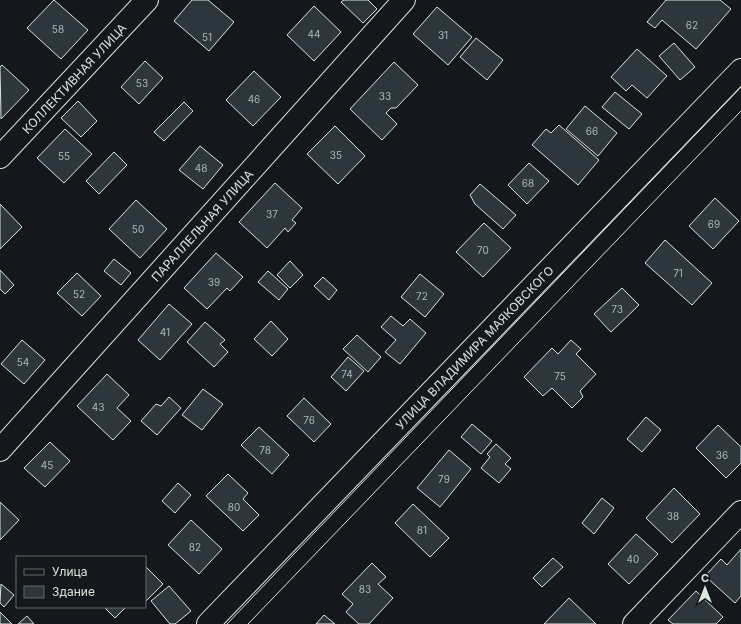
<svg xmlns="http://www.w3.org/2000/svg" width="741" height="624" font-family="Inter,sans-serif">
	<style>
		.building { fill: #2c363c; stroke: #d8e6dc }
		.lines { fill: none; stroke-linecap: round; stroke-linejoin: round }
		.minor-casing { stroke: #d8e6dc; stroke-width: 24 }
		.minor { stroke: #14181c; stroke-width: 22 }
		.tram { stroke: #d8e6dc; stroke-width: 1 }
		.labels { text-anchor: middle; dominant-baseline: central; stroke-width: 3; stroke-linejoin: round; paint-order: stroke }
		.number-label { font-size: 10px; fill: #adbab4 }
		.street-label { font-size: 12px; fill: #d8e6dc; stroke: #14181c }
	</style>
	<rect width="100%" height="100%" fill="#14181c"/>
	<g class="building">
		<polygon points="54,0 88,30 61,59 27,28"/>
		<polygon points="192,0 208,0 234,22 209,51 174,21"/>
		<polygon points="344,0 368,0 377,9 363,23 341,2"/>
		<polygon points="666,0 720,0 731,9 696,49 662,20 655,28 647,22"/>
		<polygon points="314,6 341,32 314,61 287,35"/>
		<polygon points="437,7 472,37 448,65 413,34"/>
		<polygon points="476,38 503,60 487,80 460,57"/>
		<polygon points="674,43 695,67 680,80 659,56"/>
		<polygon points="637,49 667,76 647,98 632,85 626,91 611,77"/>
		<polygon points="145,61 163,78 139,104 121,87"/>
		<polygon points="394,62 418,85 396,108 391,108 386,113 397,124 382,140 350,109"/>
		<polygon points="2,65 29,90 1,119 0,67"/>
		<polygon points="254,71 281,97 253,126 226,100"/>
		<polygon points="615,92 642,114 629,129 602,107"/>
		<polygon points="78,101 97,121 81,137 61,118"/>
		<polygon points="184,102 193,111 164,141 154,132"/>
		<polygon points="585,106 617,133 598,156 566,129"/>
		<polygon points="559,125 599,160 578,185 532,145 546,129 551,133"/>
		<polygon points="335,126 365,156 338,184 307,154"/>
		<polygon points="65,129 92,154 64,183 37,158"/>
		<polygon points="200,146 223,165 203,189 179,170"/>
		<polygon points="114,152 127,165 99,194 86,181"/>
		<polygon points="529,163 549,181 527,204 508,185"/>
		<polygon points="275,183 302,208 292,220 296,223 288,232 285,228 267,248 239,222"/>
		<polygon points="480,184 516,215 503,229 475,204 470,195"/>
		<polygon points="715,198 739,221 713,249 689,226"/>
		<polygon points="136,200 167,229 140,258 109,229"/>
		<polygon points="0,204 22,227 0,249"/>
		<polygon points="484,223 511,248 483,277 456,252"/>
		<polygon points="665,240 712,283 692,305 645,263"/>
		<polygon points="216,253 243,277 230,291 227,288 207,309 184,288"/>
		<polygon points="114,259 131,273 121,285 104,271"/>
		<polygon points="290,261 303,275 290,288 277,275"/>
		<polygon points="0,270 14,285 5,294 0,289"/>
		<polygon points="268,271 288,289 279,300 258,282"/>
		<polygon points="77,273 101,296 82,316 57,293"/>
		<polygon points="420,274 444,294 425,317 401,297"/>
		<polygon points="323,277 337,290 329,300 314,286"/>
		<polygon points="622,288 639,305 611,332 594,314"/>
		<polygon points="169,304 192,324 160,360 138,340"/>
		<polygon points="391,316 403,326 410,319 426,333 400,364 385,352 396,340 381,327"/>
		<polygon points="271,321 288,339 272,356 254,339"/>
		<polygon points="205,322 225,340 220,344 228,352 214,367 187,342"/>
		<polygon points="357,335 381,357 368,372 343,349"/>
		<polygon points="22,340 45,360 24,384 1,364"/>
		<polygon points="571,340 581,349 576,354 596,374 580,391 583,397 572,408 552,388 543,396 524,377 552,348 558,354"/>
		<polygon points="348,357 364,371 346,391 331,377"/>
		<polygon points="107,374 129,395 117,408 131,421 113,440 77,406"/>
		<polygon points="203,389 223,404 202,430 182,415"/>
		<polygon points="169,397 181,408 157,435 141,421 156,404 161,406"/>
		<polygon points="304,398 331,424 314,442 287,416"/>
		<polygon points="646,417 661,430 642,452 627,439"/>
		<polygon points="472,424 492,441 481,454 461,437"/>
		<polygon points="718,425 741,447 741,463 726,478 696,448"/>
		<polygon points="259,427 289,455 272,474 241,445"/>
		<polygon points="50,442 70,461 45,487 24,468"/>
		<polygon points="496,444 511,458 505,464 511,469 499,483 481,468 490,457 487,454"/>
		<polygon points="449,450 471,469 440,507 417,488"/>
		<polygon points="228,474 248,493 243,499 259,515 243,531 206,496"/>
		<polygon points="178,483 191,495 175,513 162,501"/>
		<polygon points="674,488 700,514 672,543 646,518"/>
		<polygon points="602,498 614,508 594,534 582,523"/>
		<polygon points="0,502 19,520 0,540"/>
		<polygon points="413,504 449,538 430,557 395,523"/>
		<polygon points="191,520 222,549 199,574 168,545"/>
		<polygon points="636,534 658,554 629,584 608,564"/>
		<polygon points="741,549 741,596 735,603 705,576 721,559 727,565"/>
		<polygon points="553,558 563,567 542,587 533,578"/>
		<polygon points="372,563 386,577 378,584 393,598 369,624 359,624 346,612 353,604 342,594"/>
		<polygon points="145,566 163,584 145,602"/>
		<polygon points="1,584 14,595 4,607 0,603"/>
		<polygon points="169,586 191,611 175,624 170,624 151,601"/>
		<polygon points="696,591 723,617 716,624 673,624 668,620"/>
		<polygon points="569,598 596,624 544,624"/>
		<polygon points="104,607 126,607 115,618"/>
		<polygon points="0,612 12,624 0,624"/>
		<polygon points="324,615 335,624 316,624"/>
		<polygon points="27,616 34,624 18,624"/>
	</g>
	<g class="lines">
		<g class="minor-casing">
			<g id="minor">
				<path id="s1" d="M0 157 147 0"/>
				<path id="s2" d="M0 450 404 0"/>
				<path id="s3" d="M208 624 741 70"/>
				<polyline points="634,624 741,512"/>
			</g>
		</g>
		<use href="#minor" class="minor"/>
		<g class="tram">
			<polyline points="227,624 741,87"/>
			<polyline points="248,624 741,111"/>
		</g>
	</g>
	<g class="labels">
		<g class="number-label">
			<text x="692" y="25">62</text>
			<text x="58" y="29">58</text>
			<text x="314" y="34">44</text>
			<text x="443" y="35">31</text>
			<text x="207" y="37">51</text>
			<text x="142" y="83">53</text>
			<text x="385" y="96">33</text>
			<text x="254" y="99">46</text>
			<text x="592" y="131">66</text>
			<text x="336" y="155">35</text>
			<text x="64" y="156">55</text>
			<text x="201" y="168">48</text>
			<text x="528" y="183">68</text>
			<text x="272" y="214">37</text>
			<text x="714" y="224">69</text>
			<text x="138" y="229">50</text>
			<text x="483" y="250">70</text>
			<text x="678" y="273">71</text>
			<text x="214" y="282">39</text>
			<text x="79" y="294">52</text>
			<text x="422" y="296">72</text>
			<text x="617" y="309">73</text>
			<text x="165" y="332">41</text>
			<text x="23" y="362">54</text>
			<text x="347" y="374">74</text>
			<text x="560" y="376">75</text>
			<text x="98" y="407">43</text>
			<text x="309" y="420">76</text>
			<text x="265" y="450">78</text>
			<text x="722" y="455">36</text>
			<text x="47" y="465">45</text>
			<text x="444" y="479">79</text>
			<text x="234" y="507">80</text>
			<text x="673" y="516">38</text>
			<text x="422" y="530">81</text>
			<text x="195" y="547">82</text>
			<text x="633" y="559">40</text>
			<text x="365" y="589">83</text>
		</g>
		<g class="street-label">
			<text stroke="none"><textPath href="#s1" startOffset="108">КОЛЛЕКТИВНАЯ УЛИЦА</textPath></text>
			<text stroke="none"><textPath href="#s2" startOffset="302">ПАРАЛЛЕЛЬНАЯ УЛИЦА</textPath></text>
			<text stroke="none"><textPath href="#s3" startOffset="384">УЛИЦА ВЛАДИМИРА МАЯКОВСКОГО</textPath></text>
		</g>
	</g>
	<rect x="16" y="556" width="130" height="52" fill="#14181c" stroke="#626a69"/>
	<rect x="24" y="569" width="20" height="6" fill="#14181c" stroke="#626a69"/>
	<text x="52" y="576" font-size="12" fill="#d8e6dc">Улица</text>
	<rect x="24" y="586" width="20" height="12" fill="#2c363c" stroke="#626a69"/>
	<text x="52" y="596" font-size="12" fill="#d8e6dc">Здание</text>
	<g transform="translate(705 588)" stroke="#14181c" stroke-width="3" paint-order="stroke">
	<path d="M0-3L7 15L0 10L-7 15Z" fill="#d8e6dc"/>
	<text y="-6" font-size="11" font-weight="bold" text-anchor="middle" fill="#d8e6dc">С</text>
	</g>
</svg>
